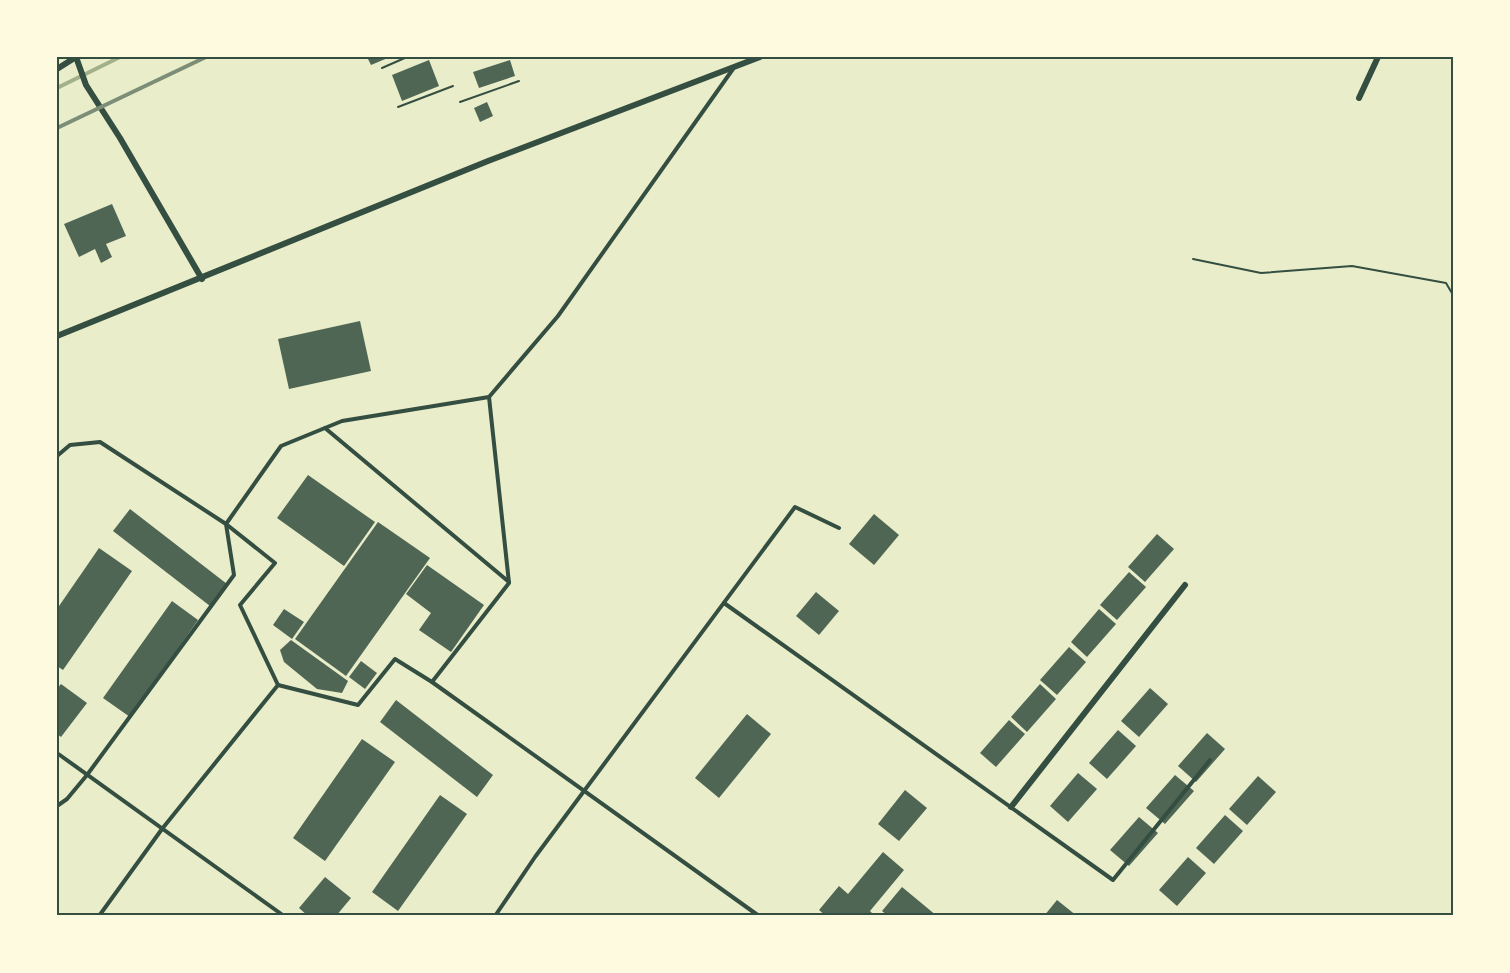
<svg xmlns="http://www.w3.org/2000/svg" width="1510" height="973" font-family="Roboto,sans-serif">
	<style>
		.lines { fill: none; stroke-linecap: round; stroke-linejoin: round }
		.stream { stroke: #a3b18a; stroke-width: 4 }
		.building { fill: #4f6655 }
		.path { stroke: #344e41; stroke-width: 2 }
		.service { stroke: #344e41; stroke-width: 4 }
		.minor { stroke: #344e41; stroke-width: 6 }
		.rail { stroke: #7c8e77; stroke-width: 4 }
		.neatline { fill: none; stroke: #344e41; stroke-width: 2 }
	</style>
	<rect width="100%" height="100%" fill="#e9edc9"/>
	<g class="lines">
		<polyline class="stream" points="57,88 120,57"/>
	</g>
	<g class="building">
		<polygon points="367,57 390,57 371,65"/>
		<polygon points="429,60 439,86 402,101 392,75"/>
		<polygon points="510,60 515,76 479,88 473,72"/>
		<polygon points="487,102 493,116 480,122 474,108"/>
		<polygon points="112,204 126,236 106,244 112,257 101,263 95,249 79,257 64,224"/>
		<polygon points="360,321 371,371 289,389 278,339"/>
		<polygon points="308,475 375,522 344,566 277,518"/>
		<polygon points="130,509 227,584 210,606 113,531"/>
		<polygon points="874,514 899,535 874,565 849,544"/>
		<polygon points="378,522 430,558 346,676 295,639"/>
		<polygon points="1157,534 1174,549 1145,582 1128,567"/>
		<polygon points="99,548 132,571 63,670 57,666 57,609"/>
		<polygon points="427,565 484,605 451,652 419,630 431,613 406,594"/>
		<polygon points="1129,572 1146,587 1117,620 1100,605"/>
		<polygon points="816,592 839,611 819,635 796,616"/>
		<polygon points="172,601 198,620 130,717 103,698"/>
		<polygon points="284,609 304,622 292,639 273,625"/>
		<polygon points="1099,609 1116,624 1087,657 1071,642"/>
		<polygon points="291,640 348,681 342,693 317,689 284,662 280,650"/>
		<polygon points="1069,647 1086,662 1057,695 1040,680"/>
		<polygon points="361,661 377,673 365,689 349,677"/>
		<polygon points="61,684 87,703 61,737 57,734 57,689"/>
		<polygon points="1040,684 1056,699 1027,732 1011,717"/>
		<polygon points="1150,688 1168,704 1139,737 1121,721"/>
		<polygon points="396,700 493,775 477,797 380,722"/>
		<polygon points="747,714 771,734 719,798 695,778"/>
		<polygon points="1009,720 1025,734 996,767 980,753"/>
		<polygon points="1118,730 1136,746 1107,779 1089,763"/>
		<polygon points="1207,733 1225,749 1196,782 1178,766"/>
		<polygon points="362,739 395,762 325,861 293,838"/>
		<polygon points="1078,773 1097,789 1068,822 1050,806"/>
		<polygon points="1175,775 1194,791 1165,824 1146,808"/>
		<polygon points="1258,776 1276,792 1247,825 1229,809"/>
		<polygon points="905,790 927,808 899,841 878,824"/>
		<polygon points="440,795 467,814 398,911 372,892"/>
		<polygon points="1225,815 1243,831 1214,864 1196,848"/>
		<polygon points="1139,817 1158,833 1129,866 1110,850"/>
		<polygon points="883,852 904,870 870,911 875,916 826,916 819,910 839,886 848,894"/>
		<polygon points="1188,857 1206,873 1177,906 1159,890"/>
		<polygon points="325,877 351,898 336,916 308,916 299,908"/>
		<polygon points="902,887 937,916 888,916 882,911"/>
		<polygon points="1057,900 1077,916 1044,916"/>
	</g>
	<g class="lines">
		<g class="path">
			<polyline points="382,68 407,57"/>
			<polyline points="460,102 519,81"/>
			<polyline points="398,107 453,86"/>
			<polyline points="1193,259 1261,273 1352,266 1446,283 1453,295"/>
		</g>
		<g class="service">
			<polyline points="325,428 509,582"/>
			<polyline points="57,456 70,445 100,442 226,524 234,575 87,775 67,799 57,806"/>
			<polyline points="724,603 1113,880 1210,760"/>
			<polyline points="432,682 759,916"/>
			<polyline points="278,685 358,705 395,659 432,682 509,583 489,397"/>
			<polyline points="57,753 284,916"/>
			<polyline points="99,916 162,829 278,685 240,605 275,563 226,524 281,446 342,421 489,397 558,316 733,69"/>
			<polyline points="495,916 535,857 795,507 839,528"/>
		</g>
		<g class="minor">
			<polyline points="76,57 86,85 120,138 202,279"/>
			<polyline points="57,69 76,57"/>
			<polyline points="1359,98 1378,57"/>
			<polyline points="57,336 488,161 760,57"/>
			<polyline points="1011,807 1185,585"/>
		</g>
		<polyline class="rail" points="57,128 206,57"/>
	</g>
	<rect width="1510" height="973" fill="none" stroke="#fefae0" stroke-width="117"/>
	<rect x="58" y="58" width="1394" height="856" class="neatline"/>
</svg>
